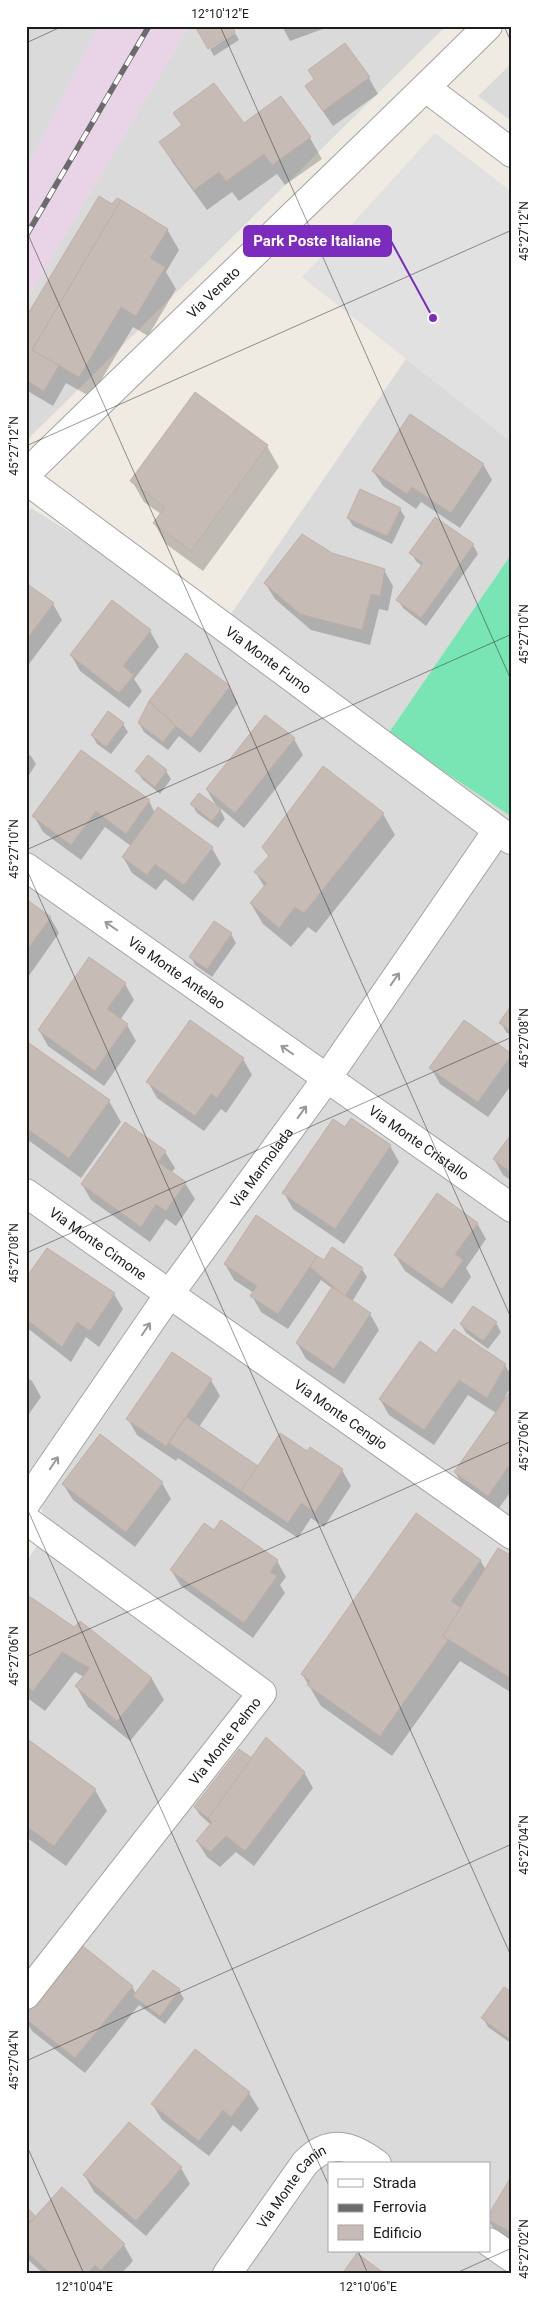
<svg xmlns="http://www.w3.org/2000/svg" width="538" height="2300" font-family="Roboto,sans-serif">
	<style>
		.residential { fill: #dbdada; fill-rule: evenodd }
		.industrial { fill: #e9d3e6 }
		.pitch { fill: #79e5b5 }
		.parking { fill: #e1e1e1 }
		.shadow { fill: #0003 }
		.building { fill: #c7bbb5; stroke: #c2afa3 }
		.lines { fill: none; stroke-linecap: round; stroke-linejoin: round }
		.minor-casing { stroke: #a4a4a4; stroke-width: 30 }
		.minor { stroke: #fff; stroke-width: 28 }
		.rail-casing { stroke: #6b6b6b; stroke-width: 5.5 }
		.rail { stroke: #fff; stroke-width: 4; stroke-dasharray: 11; stroke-linecap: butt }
		.oneway { stroke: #999 }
		.ticks { fill: none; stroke: #1d1d1d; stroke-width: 1; stroke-opacity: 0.45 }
		.labels { text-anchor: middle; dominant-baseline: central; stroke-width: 4.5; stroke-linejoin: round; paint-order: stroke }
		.street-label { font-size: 14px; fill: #1d1d1d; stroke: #fff }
		.leader { fill: none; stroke: #7b2cbf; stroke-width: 2 }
		.callout-dot { fill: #7b2cbf; stroke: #fff; stroke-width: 2 }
		.callout { fill: #7b2cbf; stroke: #7b2cbf; stroke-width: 2 }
		.callout-label { font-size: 15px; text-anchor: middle; font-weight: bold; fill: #fff }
		.neatline { fill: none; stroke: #1d1d1d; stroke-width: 2 }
		.ticks-label { font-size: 12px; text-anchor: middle; fill: #1d1d1d }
	</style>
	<rect width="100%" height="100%" fill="#efeae2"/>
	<g class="residential">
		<polygon points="26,26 98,26 26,169"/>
		<polygon points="189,26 446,26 26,441 26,301"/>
		<polygon points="512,63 512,122 478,96"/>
		<path d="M406 359 512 442V553L388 734 512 817V2274H26V1562L41 1540 46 1525 42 1510 26 1492V514L31 508 222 627ZM329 2164H489V2251H329Z"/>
	</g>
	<polygon class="industrial" points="98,26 189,26 26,301 26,169"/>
	<polygon class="pitch" points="512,553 512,817 388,734"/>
	<polygon class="parking" points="435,133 512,192 512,442 302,277 342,235"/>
	<g class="shadow">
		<polygon points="282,26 331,26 290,41"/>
		<polygon points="235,33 239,40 214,56 210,49"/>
		<polygon points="369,78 378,94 333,126 306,87"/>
		<polygon points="280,98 310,138 322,159 285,185 277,174 239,201 232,192 207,210 173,163 161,143 183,126 175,113 244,125"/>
		<polygon points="113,206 167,229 179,250 166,272 176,289 148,336 133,327 91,397 66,383 53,406 26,390 26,319"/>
		<polygon points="267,446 279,467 203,571 166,544 154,523 161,514 144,502 132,481"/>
		<polygon points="483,464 492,480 460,528 421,502 416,509 383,486 373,471"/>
		<polygon points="400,509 405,517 392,544 353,526 348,518"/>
		<polygon points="473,545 478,554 426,626 403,608 398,600 422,566 416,561 411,553"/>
		<polygon points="332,554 384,570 393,586 388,611 379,609 370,645 311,630 275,599 265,583"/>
		<polygon points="26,584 53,604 62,620 26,668"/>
		<polygon points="150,631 159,647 134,679 142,691 129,708 80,671 71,655"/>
		<polygon points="186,654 229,687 238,703 200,753 179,736 168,750 144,732 139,723"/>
		<polygon points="123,724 128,732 111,754 97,744 92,735"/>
		<polygon points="294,739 303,755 244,828 219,807 225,819 218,828 197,813 192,804 218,809 207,790"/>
		<polygon points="26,753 31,756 36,764 26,780"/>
		<polygon points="148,757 166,771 171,779 160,794 142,779 137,771"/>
		<polygon points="323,768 383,814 395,835 316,933 308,927 291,947 263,924 251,904 265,888 256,873 270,858 263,847"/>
		<polygon points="149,801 155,813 212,848 221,864 193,901 165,879 156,890 132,873 123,857 131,846 105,827 81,860 43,832 34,816"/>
		<polygon points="26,901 50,917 59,933 26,980"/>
		<polygon points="231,934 236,943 212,977 195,965 191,957"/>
		<polygon points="125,984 134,1000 120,1020 127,1025 136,1041 104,1086 48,1046 39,1030"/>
		<polygon points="512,1006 512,1036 506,1032 501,1023"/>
		<polygon points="464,1021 512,1056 512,1084 488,1117 440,1084 431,1068"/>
		<polygon points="26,1042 109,1101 121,1122 81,1178 28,1140 26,1143"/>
		<polygon points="243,1059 252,1075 226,1113 221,1109 204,1131 157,1098 148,1082"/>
		<polygon points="125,1124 165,1152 175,1168 171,1173 185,1183 195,1199 176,1226 166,1219 150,1242 91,1200 82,1184"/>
		<polygon points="512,1135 512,1181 503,1175 494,1159"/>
		<polygon points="390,1146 399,1162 344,1244 293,1209 284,1193"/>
		<polygon points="256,1217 317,1257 324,1261 362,1269 367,1277 352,1302 370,1314 379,1330 344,1384 306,1359 297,1343 333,1289 321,1280 288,1329 261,1312 252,1296 254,1293 234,1280 225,1264"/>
		<polygon points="477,1223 486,1239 466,1268 471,1277 452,1304 405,1271 395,1255"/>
		<polygon points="26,1280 114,1294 123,1309 99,1347 86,1337 71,1362 26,1327"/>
		<polygon points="496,1323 501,1332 488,1349 466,1333 461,1324"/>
		<polygon points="436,1355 505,1365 512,1377 512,1385 505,1397 506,1398 512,1391 512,1490 497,1511 464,1488 455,1472 496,1413 468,1395 434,1445 389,1415 380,1399"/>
		<polygon points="26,1377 32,1381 41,1397 26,1418"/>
		<polygon points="211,1380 220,1396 199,1427 259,1467 307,1453 342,1470 351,1486 324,1527 311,1518 298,1538 178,1458 176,1461 137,1435 128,1419"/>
		<polygon points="162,1483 171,1499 135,1547 73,1500 63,1484"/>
		<polygon points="214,1531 277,1561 286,1577 280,1585 285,1593 253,1638 181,1586 171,1570"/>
		<polygon points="512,1557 512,1693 460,1661 392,1756 321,1706 302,1674 480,1560 486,1570"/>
		<polygon points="26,1596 74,1629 80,1623 152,1679 164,1700 130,1741 88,1707 76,1686 84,1677 75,1672 45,1711 26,1697"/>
		<polygon points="26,1739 95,1790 107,1811 66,1866 26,1837"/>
		<polygon points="251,1759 304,1772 313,1788 254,1866 236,1852 220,1867 207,1857 197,1841 211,1825 200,1815 195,1807"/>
		<polygon points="132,1986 136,1994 179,1990 184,1999 165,2024 139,2005 85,2073 32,2031 26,2021 26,2011"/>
		<polygon points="512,1993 512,2044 488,2027 483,2018"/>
		<polygon points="195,2051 249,2093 259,2109 241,2132 233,2125 209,2156 162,2120 153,2105"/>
		<polygon points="181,2168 190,2184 146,2236 94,2192 85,2176"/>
		<polygon points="512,2177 512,2246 500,2239 489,2221 489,2216"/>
		<polygon points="26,2208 36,2219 124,2245 133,2261 121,2274 44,2274 26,2258"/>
	</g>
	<g class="building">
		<polygon points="195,26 232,26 235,32 208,49"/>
		<polygon points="345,43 370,77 323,111 305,86 314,79 308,70"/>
		<polygon points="214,83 244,123 281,96 311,137 272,165 264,154 226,181 219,172 194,190 159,142 182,125 173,113"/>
		<polygon points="99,196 112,204 117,198 121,200 32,350 59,365 44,391 26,380 26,317"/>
		<polygon points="121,200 168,229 150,258 165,267 136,316 121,307 79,377 32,350"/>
		<polygon points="195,392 268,445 191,551 153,523 165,507 130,481"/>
		<polygon points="410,414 484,464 451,513 412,487 407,494 372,471"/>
		<polygon points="360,489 401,508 387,536 347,518"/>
		<polygon points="435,517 474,544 421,618 396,600 423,563 409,553"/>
		<polygon points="302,534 332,553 385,569 380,596 371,594 362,630 300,614 264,583"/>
		<polygon points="26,583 54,603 26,640"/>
		<polygon points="112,600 151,630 123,666 134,675 119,693 70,655"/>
		<polygon points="186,653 230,686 191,738 176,726 149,701"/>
		<polygon points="149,701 176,726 163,742 138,723"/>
		<polygon points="108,711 124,723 106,747 91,735"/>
		<polygon points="265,715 295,738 235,813 206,789"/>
		<polygon points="81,750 150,800 126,834 96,811 71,845 32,816"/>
		<polygon points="148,755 167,770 155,787 135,771"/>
		<polygon points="323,766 384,813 304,913 295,907 279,928 250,903 267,883 254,872 269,856 262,847"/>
		<polygon points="199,793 221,809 212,821 190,804"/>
		<polygon points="158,807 213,847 184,885 155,864 147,875 122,857"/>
		<polygon points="26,899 51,917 26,951"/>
		<polygon points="214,921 232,933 207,969 189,957"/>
		<polygon points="89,957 126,983 107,1009 128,1024 95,1071 38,1030"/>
		<polygon points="512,1004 512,1031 499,1023"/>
		<polygon points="190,1020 244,1058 217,1098 211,1094 195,1116 146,1082"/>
		<polygon points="464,1020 512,1054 478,1102 429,1068"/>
		<polygon points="26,1041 110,1100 69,1158 26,1128"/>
		<polygon points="351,1118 391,1145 335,1229 282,1193 333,1119 345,1127"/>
		<polygon points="125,1122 166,1151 158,1162 186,1182 166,1211 156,1204 141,1227 81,1184"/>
		<polygon points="512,1133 512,1173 493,1159"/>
		<polygon points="437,1193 478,1223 455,1254 463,1260 442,1289 394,1255"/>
		<polygon points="256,1215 317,1256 278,1314 250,1296 257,1286 224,1264"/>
		<polygon points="332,1247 363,1268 345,1296 310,1267 317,1256 324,1260"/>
		<polygon points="47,1248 115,1293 90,1331 77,1322 62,1347 26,1319 26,1278"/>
		<polygon points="332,1287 371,1313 334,1369 296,1343"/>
		<polygon points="473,1306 497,1322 483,1341 460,1324"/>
		<polygon points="454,1329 506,1364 487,1398 459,1380 424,1430 379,1399 420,1341 436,1353"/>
		<polygon points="172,1352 212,1379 166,1446 126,1419"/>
		<polygon points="512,1389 512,1461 488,1496 454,1472"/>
		<polygon points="186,1417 258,1466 241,1491 169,1443"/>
		<polygon points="280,1433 307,1451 310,1447 343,1469 315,1512 301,1503 288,1523 241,1491"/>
		<polygon points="100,1434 163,1482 126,1532 62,1484"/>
		<polygon points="416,1513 481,1560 451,1601 461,1608 443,1636 448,1640 380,1736 307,1685 310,1681 301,1674"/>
		<polygon points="221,1520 278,1560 270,1572 277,1576 244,1623 170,1570 204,1523 214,1530"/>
		<polygon points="498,1548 512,1556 512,1679 443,1636"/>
		<polygon points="26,1594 74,1627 80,1621 152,1678 117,1721 75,1686 90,1668 62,1652 33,1691 26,1686"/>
		<polygon points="266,1737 305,1772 245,1851 226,1836 210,1852 196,1841 212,1822 208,1818"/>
		<polygon points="26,1738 96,1789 54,1846 26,1826"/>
		<polygon points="239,1749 252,1758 208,1818 194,1807"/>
		<polygon points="79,1943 133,1986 75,2058 26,2019 26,2009"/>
		<polygon points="153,1970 180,1989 160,2016 133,1996"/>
		<polygon points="504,1987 512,1992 512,2041 481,2018"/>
		<polygon points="195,2049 250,2092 231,2117 223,2110 199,2141 151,2104"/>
		<polygon points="129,2122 182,2167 136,2221 83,2175"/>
		<polygon points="512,2175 512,2233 489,2220 489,2214"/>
		<polygon points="62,2187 125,2244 101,2270 95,2265 87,2274 51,2274 26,2251 26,2227"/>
		<polygon points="26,2206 36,2217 26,2224"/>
		<polygon points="357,2253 385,2274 342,2274"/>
	</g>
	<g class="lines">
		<g class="minor-casing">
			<g id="minor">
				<polyline points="426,88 512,153"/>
				<path id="s1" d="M26 474C179 324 335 177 488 26"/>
				<path id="s2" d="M26 480 511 840"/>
				<path id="s3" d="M26 867 512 1208"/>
				<path id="s4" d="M26 1193 512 1535"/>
				<path id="s5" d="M26 1503 170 1293 327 1078 497 831"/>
				<polyline points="26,1520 262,1693 26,1995"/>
				<polyline points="489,2242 512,2258"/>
				<path id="s6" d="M227 2274 305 2163C330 2138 351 2145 377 2164"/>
			</g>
		</g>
		<use href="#minor" class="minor"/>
		<g class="rail-casing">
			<polyline id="rail" points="26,236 149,26"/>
		</g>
		<use href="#rail" class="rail"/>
	</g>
	<defs><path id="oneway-shaft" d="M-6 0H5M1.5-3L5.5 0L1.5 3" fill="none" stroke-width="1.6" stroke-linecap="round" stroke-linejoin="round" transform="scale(1.25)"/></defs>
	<g class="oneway">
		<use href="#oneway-shaft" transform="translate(111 926) rotate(-145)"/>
		<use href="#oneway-shaft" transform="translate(395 979) rotate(-55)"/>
		<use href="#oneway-shaft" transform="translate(287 1050) rotate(-145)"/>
		<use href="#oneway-shaft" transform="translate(302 1112) rotate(-54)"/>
		<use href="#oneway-shaft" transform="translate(146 1329) rotate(-56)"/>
		<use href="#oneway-shaft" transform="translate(54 1463) rotate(-56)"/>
	</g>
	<path class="ticks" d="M220 26 512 682M504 26 512 44M26 43 63 26M26 230 512 1320M26 446 512 230M26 850 512 634M26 868 512 1958M26 1253 512 1037M26 1506 329 2186M26 1657 512 1441M26 2061 512 1844M26 2144 84 2274M358 2251 368 2274M454 2274 512 2248"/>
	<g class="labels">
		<g class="street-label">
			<text stroke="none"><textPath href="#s1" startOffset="261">Via Veneto</textPath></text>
			<text stroke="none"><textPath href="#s2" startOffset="302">Via Monte Fumo</textPath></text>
			<text stroke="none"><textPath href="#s3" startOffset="184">Via Monte Antelao</textPath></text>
			<text stroke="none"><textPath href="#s3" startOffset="480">Via Monte Cristallo</textPath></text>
			<text stroke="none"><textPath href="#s5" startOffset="410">Via Marmolada</textPath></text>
			<text stroke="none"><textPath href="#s4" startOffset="88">Via Monte Cimone</textPath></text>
			<text stroke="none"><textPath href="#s4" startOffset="385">Via Monte Cengio</textPath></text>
			<text transform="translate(225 1741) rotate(-52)">Via Monte Pelmo</text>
			<text stroke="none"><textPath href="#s6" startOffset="109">Via Monte Canin</textPath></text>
		</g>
	</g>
	<path class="leader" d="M433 318L391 241"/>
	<circle class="callout-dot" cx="433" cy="318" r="5"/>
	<rect class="callout" x="244" y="226" width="147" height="30" rx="5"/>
	<g class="callout-label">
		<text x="317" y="246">Park Poste Italiane</text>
	</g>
	<rect width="538" height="2300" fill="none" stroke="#ffffff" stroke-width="55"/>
	<rect x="328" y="2162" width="162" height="90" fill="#ffffff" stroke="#a5a5a5"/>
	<rect x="338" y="2179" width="25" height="8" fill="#ffffff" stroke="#a5a5a5"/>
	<text x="373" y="2188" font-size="15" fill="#1d1d1d">Strada</text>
	<rect x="338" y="2204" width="25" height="8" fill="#6b6b6b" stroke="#a5a5a5"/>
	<text x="373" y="2212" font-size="15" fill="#1d1d1d">Ferrovia</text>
	<rect x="338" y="2225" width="25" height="15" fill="#c7bbb5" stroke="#a5a5a5"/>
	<text x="373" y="2238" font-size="15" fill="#1d1d1d">Edificio</text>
	<rect x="28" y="28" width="482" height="2244" class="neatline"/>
	<g class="ticks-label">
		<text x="220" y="18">12°10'12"E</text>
		<text transform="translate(524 231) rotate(-90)" y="4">45°27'12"N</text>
		<text transform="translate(14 446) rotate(-90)" y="4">45°27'12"N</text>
		<text transform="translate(524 634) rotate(-90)" y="4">45°27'10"N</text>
		<text transform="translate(14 849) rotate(-90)" y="4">45°27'10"N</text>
		<text transform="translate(524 1038) rotate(-90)" y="4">45°27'08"N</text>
		<text transform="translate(14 1253) rotate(-90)" y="4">45°27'08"N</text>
		<text transform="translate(524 1441) rotate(-90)" y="4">45°27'06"N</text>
		<text transform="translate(14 1656) rotate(-90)" y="4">45°27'06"N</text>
		<text transform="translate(524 1845) rotate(-90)" y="4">45°27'04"N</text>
		<text transform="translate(14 2060) rotate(-90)" y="4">45°27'04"N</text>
		<text transform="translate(524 2249) rotate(-90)" y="4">45°27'02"N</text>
		<text x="84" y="2291">12°10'04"E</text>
		<text x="368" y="2291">12°10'06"E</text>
	</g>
</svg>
